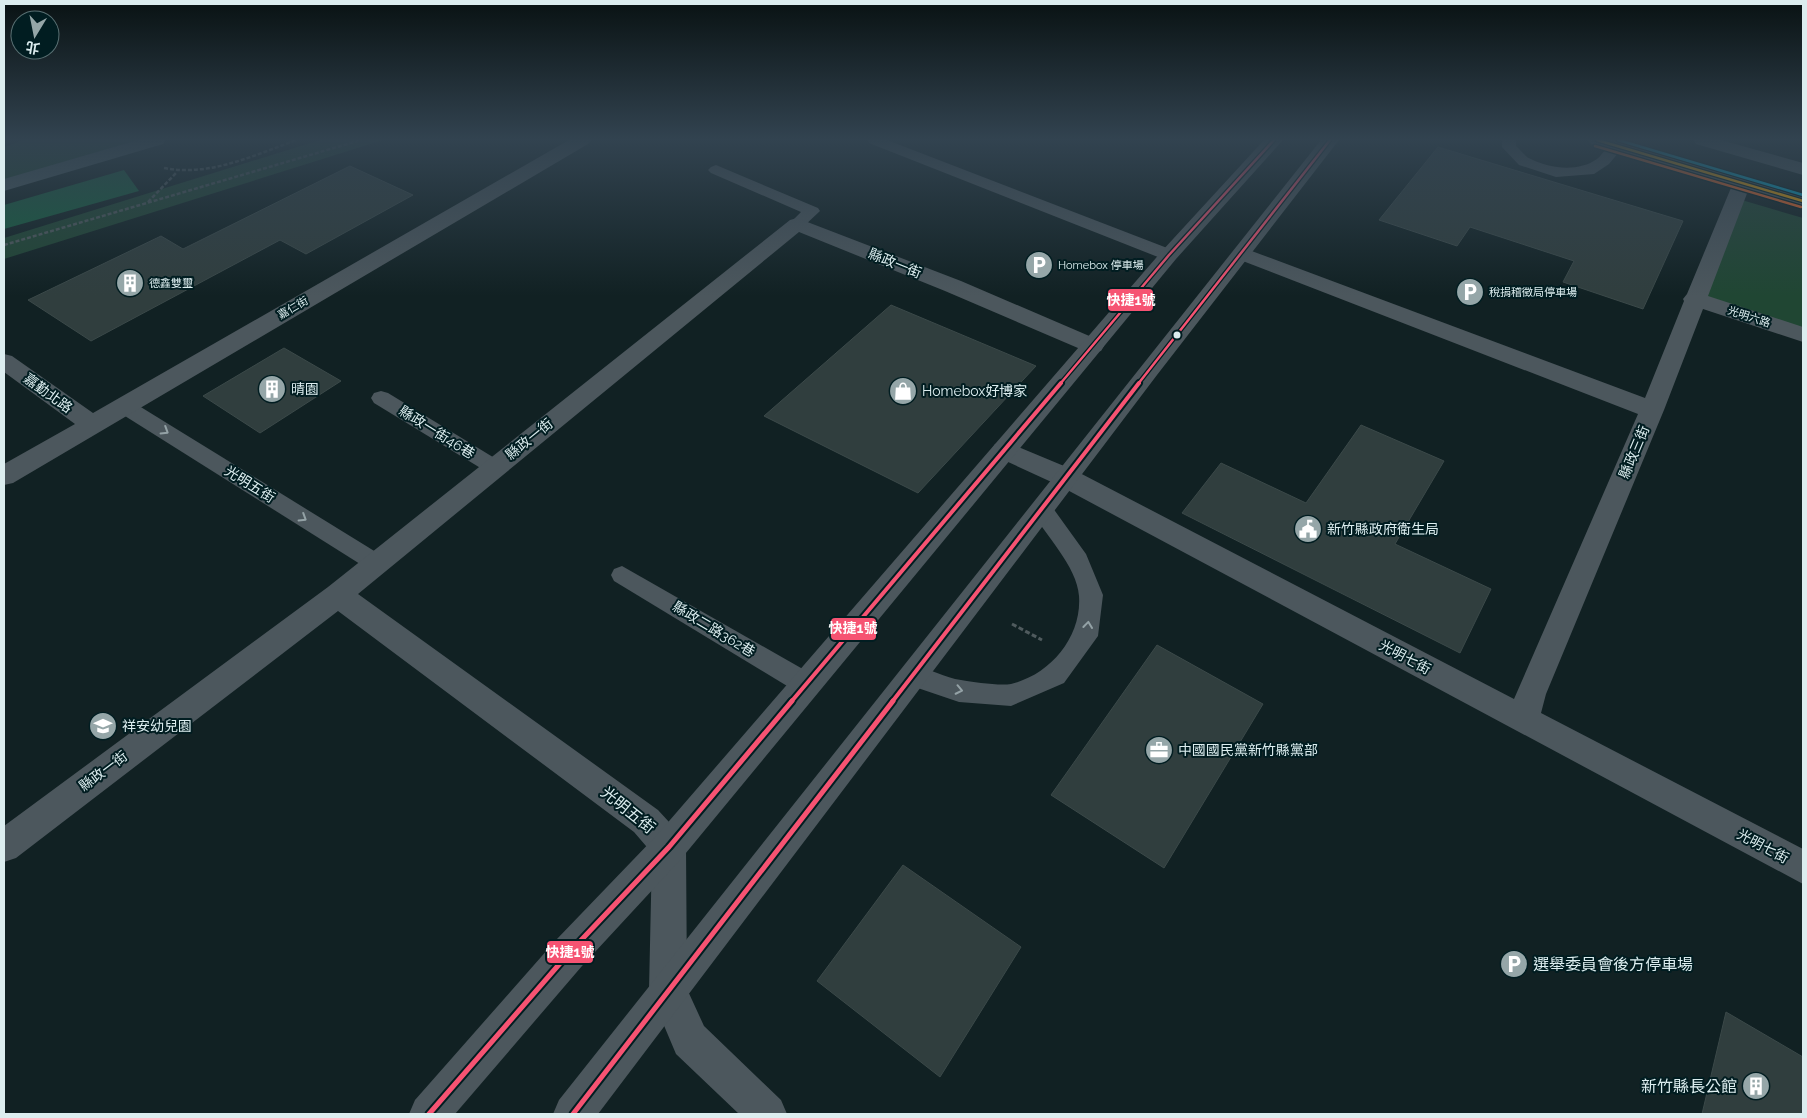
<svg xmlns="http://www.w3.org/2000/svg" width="1807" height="1118" font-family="Raleway,'Noto Sans TC',sans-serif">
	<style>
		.green { fill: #204633 }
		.forest { fill: #165f3f }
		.building { fill: #303e3e; stroke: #3b4949 }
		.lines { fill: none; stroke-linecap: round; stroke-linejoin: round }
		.path-far1 { stroke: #505b5e; stroke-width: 2.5; stroke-dasharray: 4 2; stroke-linecap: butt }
		.path { stroke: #505b5e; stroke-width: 3; stroke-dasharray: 5 2.5; stroke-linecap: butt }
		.service { fill: #4c575d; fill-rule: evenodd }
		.minor { fill: #4c575d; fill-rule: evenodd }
		.tertiary { fill: #4c575d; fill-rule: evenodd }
		.secondary { fill: #4c595f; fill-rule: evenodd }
		.motorway { fill: #4c5d64; fill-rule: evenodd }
		.bus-1-far2-casing { stroke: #011d21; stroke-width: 5 }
		.bus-1-far1-casing { stroke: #011d21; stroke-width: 8 }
		.bus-1-casing { stroke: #011d21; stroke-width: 9 }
		.bus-2-casing { stroke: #011d21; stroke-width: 5 }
		.bus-3-casing { stroke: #011d21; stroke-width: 5 }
		.bus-4-casing { stroke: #011d21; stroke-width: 5 }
		.bus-1-far2 { stroke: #f65372; stroke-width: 2.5 }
		.bus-1-far1 { stroke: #f65372; stroke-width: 4 }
		.bus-1 { stroke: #f65372; stroke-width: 5 }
		.bus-2 { stroke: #f7a600; stroke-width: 2.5 }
		.bus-3 { stroke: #f26522; stroke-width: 2.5 }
		.bus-4 { stroke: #00a9ce; stroke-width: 2.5 }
		.oneway { stroke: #94a2a6 }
		.bus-dot { fill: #dcedef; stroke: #011d21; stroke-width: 2 }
		.labels { text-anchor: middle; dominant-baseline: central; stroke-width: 4; stroke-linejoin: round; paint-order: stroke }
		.far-poi-label { font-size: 11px; fill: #dcedef; stroke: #011d21; text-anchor: start }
		.far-street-label { font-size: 11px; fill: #dcedef; stroke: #011d21 }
		.street-label { font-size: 14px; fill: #dcedef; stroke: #011d21 }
		.poi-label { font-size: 14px; fill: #dcedef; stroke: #011d21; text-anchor: start }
		.near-street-label { font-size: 16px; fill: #dcedef; stroke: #011d21 }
		.near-poi-label { font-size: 16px; fill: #dcedef; stroke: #011d21; text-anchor: start }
		.line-badge { stroke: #011d21; stroke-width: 2 }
		.badge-label { font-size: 14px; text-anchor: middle; font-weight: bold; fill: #fff }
	</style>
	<rect width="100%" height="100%" fill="#112123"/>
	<g class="green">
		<polygon points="24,140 139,140 4,180 4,147"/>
		<polygon points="320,140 383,140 4,259 4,238"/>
		<polygon points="1735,198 1803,218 1803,335 1694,299"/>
	</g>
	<polygon class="forest" points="124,170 139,191 4,229 4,205"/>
	<g class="building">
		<polygon points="1438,147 1683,221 1643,309 1563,282 1574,261 1470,227 1457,246 1379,220"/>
		<polygon points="350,166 413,195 306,254 280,240 91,341 28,300 161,236 183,249"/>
		<polygon points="891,305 1036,366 918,493 764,416"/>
		<polygon points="284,348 341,381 260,433 203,396"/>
		<polygon points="1361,425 1444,461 1395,544 1491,589 1460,653 1182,513 1221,463 1306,503"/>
		<polygon points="1157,645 1263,704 1164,868 1051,795"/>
		<polygon points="903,865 1021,947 940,1077 817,981"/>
		<polygon points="1726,1012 1803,1057 1803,1114 1702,1114"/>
	</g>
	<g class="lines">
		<g class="path-far1">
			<path d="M164 168C210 177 254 155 297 140"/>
			<polyline points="148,202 177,172"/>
			<polyline points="4,245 361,140"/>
		</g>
		<polyline class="path" points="1012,624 1042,640"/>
		<g class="service">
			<polygon points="867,140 887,140 1175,251 1177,255 1175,259 1163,259 869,143"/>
			<path d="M1502 140H1516V146C1521 150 1525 157 1531 159 1550 169 1579 172 1597 159 1604 153 1608 144 1617 142L1624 146 1609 164 1594 174 1556 177 1519 165 1502 147Z"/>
			<polygon points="716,165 818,208 820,211 803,227 791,227 789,224 801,212 711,173 708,170 711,167"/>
			<polygon points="381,391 388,393 501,462 504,467 501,472 494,474 487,472 374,403 371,398 374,393"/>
			<polygon points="124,399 131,401 384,557 387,563 384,569 376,572 368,569 117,411 114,406 117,401"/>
			<path d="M1042 502 1050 504 1086 554 1103 595 1098 636 1064 683 1011 706 959 702 903 683 900 676 903 669C922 662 942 678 961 680 974 682 999 686 1011 684 1050 675 1082 637 1079 596 1077 566 1045 535 1031 510L1034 504Z"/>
			<polygon points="622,566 815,676 818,684 815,692 806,695 797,692 614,581 611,575 614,569"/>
		</g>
		<g class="minor">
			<polygon points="569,140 591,140 588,144 13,483 4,485 4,464 75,424 4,372 4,354 12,356 93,413"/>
			<polygon points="1742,177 1749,179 1751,183 1708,296 1803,327 1803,342 1703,309 1664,410 1546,694 1541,713 1803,849 1803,884 1058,485 995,456 991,450 995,444 1004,441 1076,471 1514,699 1638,414 1235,258 1232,254 1235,250 1242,248 1249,250 1645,398 1684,301 1683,299 1687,294 1733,183 1735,179"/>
			<polygon points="797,218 961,281 1101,341 1104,346 1101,351 1093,353 1085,351 945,291 799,232 358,594 658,810 681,835 686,847 687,989 704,1026 781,1100 787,1114 739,1114 676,1054 649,990 652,853 634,832 338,611 16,858 4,862 4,826 328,587 790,220"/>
		</g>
		<g class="tertiary">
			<polygon points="1264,140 1283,140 1176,259 681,859 582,966 455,1114 409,1114 415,1100 556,940 657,835 1162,251"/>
			<polygon points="1321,140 1339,140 1157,375 598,1114 553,1114 559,1100"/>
		</g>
		<g class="secondary">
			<polygon points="1588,140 1615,140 1803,195 1803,207 1591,144"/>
			<polygon points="1693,140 1721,140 1803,163 1803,175 1696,144"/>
		</g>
		<polygon class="motorway" points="138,140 166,140 163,144 4,191 4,179"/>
		<g class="bus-1-far2-casing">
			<g id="bus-1-far2">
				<polyline points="1060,384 1169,255 1274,140"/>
				<polyline points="1138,384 1330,140"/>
			</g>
		</g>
		<g class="bus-1-far1-casing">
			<g id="bus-1-far1">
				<polyline points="791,702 1061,383"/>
				<polyline points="892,702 1139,383"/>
			</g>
		</g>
		<g class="bus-1-casing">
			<g id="bus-1">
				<polyline points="429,1114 569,953 669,847 792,701"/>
				<polyline points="573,1114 893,701"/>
			</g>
		</g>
		<g class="bus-2-casing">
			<polyline id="bus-2" points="1597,140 1803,201"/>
		</g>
		<g class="bus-3-casing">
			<polyline id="bus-3" points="1595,146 1801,207"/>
		</g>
		<g class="bus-4-casing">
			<polyline id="bus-4" points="1618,140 1803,195"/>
		</g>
		<use href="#bus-1-far2" class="bus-1-far2"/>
		<use href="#bus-1-far1" class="bus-1-far1"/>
		<use href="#bus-1" class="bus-1"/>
		<use href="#bus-2" class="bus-2"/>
		<use href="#bus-3" class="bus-3"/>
		<use href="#bus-4" class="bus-4"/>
	</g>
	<defs><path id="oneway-chevron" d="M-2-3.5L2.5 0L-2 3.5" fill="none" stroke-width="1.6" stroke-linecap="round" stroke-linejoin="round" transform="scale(1.25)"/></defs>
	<g class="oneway">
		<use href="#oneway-chevron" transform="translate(165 431) rotate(32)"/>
		<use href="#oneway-chevron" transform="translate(303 518) rotate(32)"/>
		<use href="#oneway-chevron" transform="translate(1088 625) rotate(-83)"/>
		<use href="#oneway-chevron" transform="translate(959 690) rotate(12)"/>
	</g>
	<linearGradient id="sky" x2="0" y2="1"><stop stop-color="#091213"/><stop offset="0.47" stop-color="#324350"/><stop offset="1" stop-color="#324350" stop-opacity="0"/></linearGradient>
	<rect width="1807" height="296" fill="url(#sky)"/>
	<defs>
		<g id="parking-disc" transform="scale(1.4375)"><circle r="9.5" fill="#95a6a8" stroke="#011d21"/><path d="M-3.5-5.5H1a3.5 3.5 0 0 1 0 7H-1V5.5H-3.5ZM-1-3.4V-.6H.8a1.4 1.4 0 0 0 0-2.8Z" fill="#fff"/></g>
		<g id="building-disc" transform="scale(1.4375)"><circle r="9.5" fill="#95a6a8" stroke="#011d21"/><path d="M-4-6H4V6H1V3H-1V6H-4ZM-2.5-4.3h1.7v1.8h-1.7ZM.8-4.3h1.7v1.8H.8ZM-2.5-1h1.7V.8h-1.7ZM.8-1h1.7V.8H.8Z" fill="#fff"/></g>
		<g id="shop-disc" transform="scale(1.4375)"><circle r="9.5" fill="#95a6a8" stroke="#011d21"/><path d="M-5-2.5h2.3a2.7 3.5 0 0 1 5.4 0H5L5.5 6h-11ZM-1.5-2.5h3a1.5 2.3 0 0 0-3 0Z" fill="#fff"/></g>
		<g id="civic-disc" transform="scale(1.4375)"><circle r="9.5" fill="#95a6a8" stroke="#011d21"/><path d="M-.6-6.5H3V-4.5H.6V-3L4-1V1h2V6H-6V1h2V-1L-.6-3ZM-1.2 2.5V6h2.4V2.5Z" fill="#fff"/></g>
		<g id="school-disc" transform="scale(1.4375)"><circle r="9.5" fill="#95a6a8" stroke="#011d21"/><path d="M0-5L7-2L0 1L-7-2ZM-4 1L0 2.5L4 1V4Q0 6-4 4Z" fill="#fff"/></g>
		<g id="office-disc" transform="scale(1.4375)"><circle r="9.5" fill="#95a6a8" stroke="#011d21"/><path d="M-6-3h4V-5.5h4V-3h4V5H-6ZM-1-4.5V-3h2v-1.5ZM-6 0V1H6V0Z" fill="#fff"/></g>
	</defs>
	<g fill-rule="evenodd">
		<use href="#parking-disc" x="1039" y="265"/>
		<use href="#building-disc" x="130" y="283"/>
		<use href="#parking-disc" x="1470" y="292"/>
		<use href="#building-disc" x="272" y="389"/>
		<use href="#shop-disc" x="903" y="391"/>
		<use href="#civic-disc" x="1308" y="529"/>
		<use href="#school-disc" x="103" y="726"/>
		<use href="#office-disc" x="1159" y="750"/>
		<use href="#parking-disc" x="1514" y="964"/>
		<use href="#building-disc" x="1756" y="1086"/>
	</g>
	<circle class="bus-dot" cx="1177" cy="335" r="4.5"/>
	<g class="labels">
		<g class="far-poi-label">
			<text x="1058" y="265">Homebox 停車場</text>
			<text x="149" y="283">德鑫雙璽</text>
			<text x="1489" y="292">稅捐稽徵局停車場</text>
		</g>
		<g class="far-street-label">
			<text transform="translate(293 308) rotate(-30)">嘉仁街</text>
			<text transform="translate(1749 317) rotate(18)">光明六路</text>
		</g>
		<g class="street-label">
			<text transform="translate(895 263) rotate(22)">縣政一街</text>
			<text transform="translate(48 393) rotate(36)">嘉勤北路</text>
			<text transform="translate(437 432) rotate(32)">縣政一街46巷</text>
			<text transform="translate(529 439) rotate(-39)">縣政一街</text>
			<text transform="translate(1634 452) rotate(-67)">縣政三街</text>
			<text transform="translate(250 484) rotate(32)">光明五街</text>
			<text transform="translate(714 629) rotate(31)">縣政二路362巷</text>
			<text transform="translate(1405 657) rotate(28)">光明七街</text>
			<text transform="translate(103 771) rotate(-37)">縣政一街</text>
			<text transform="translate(1763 846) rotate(28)">光明七街</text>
		</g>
		<g class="poi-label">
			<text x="291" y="389">晴園</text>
			<text x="922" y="391">Homebox好博家</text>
			<text x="1327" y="529">新竹縣政府衛生局</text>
			<text x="122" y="726">祥安幼兒園</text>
			<text x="1178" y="750">中國國民黨新竹縣黨部</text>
		</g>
		<g class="near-street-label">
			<text transform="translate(628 810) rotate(39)">光明五街</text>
		</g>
		<g class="near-poi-label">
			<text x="1533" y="964">選舉委員會後方停車場</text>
			<text x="1737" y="1086" text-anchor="end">新竹縣長公館</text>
		</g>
	</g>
	<g class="line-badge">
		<rect x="1107" y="288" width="47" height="24" rx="5" fill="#f65372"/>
		<rect x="830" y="617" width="47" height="24" rx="5" fill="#f65372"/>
		<rect x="546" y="940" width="48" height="24" rx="5" fill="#f65372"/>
	</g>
	<g class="badge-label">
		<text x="1131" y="305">快捷1號</text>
		<text x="853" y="633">快捷1號</text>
		<text x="570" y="957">快捷1號</text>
	</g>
	<rect width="1807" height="1118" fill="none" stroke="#dcedef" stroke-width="10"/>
	<g transform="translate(35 35) rotate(190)"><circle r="24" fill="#011d21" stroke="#597073"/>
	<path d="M0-4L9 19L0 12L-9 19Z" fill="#95a6a8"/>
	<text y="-8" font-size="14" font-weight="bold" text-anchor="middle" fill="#dcedef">北</text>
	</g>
</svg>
